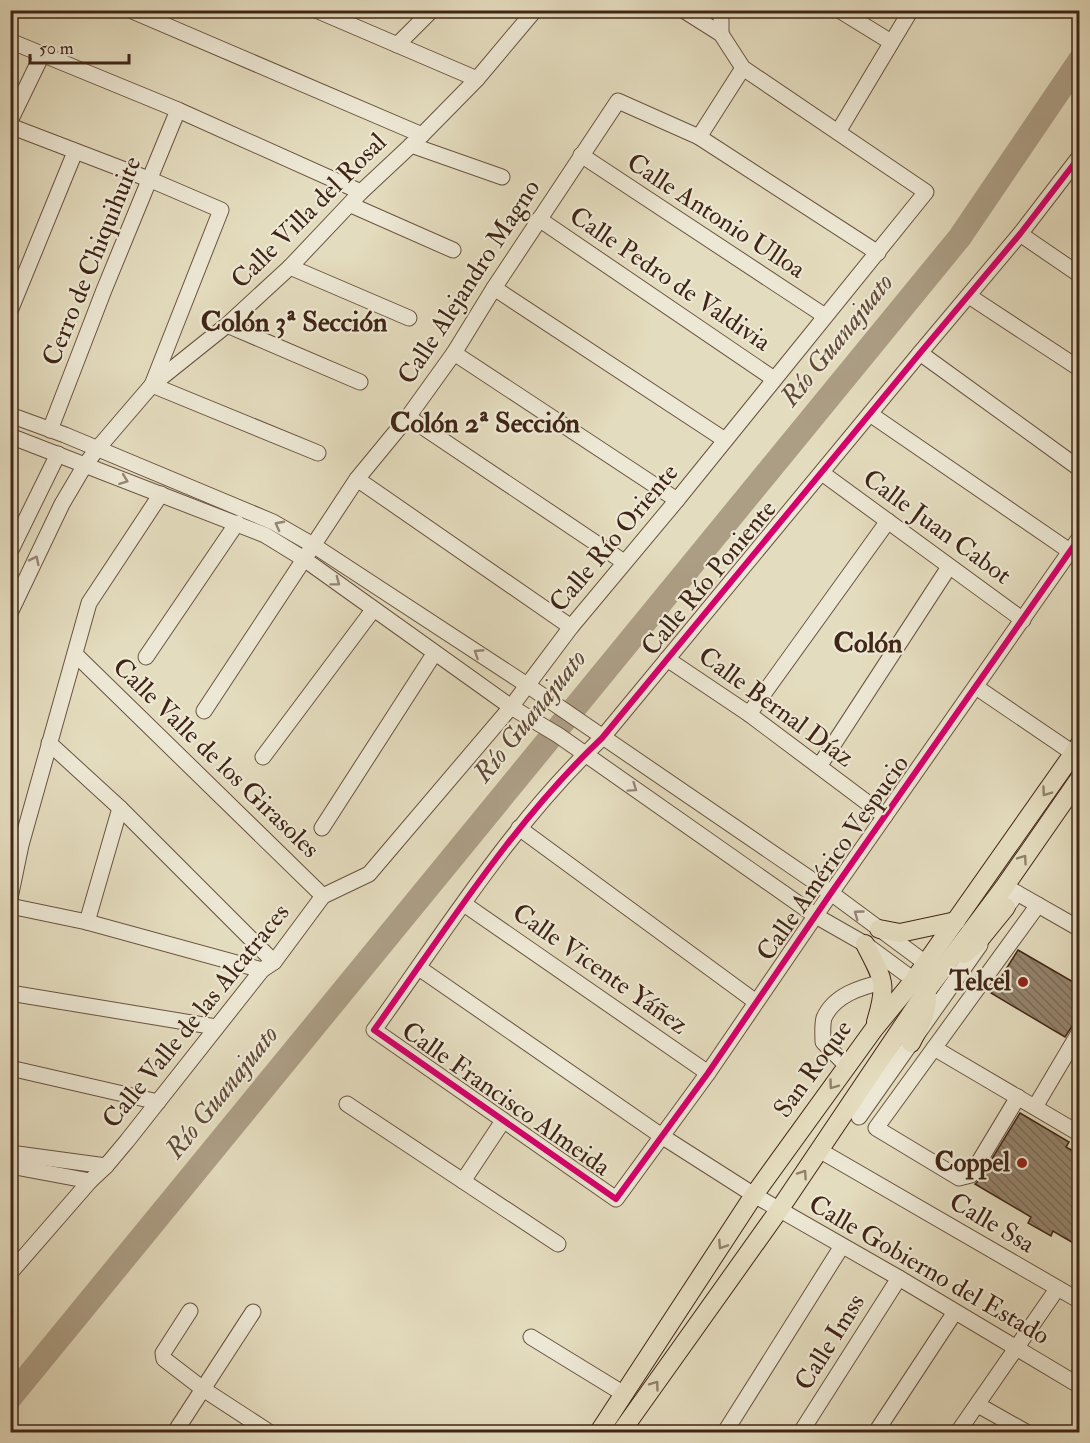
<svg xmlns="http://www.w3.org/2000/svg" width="1090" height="1443" font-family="'IM FELL Double Pica',serif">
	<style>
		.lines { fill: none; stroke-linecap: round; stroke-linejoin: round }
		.river { stroke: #ac9e85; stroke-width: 24 }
		.building { fill: url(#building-back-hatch); stroke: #402516; stroke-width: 1.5 }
		.minor-casing { stroke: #695340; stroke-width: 17 }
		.major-casing { stroke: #402516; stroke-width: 20 }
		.minor { stroke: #ede8d5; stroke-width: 15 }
		.major { stroke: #e4dcbe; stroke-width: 18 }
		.cycleway-casing { stroke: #ede8d5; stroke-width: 10 }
		.cycleway { stroke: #d6006c; stroke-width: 6 }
		.oneway { stroke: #968676 }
		.oneway2 { stroke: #92806a }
		.poi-dot { fill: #8f2418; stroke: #ede8d5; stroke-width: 2 }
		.labels { text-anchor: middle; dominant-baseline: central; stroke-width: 4.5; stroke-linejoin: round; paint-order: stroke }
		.street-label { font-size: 26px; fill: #402516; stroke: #ede8d5 }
		.poi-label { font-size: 26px; font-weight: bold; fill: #402516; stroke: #ede8d5; text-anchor: end }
		.water-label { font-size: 27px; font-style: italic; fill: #604937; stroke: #ede8d5 }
		.quarter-label { font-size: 28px; font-weight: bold; fill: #402516; stroke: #ede8d5 }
	</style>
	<defs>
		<pattern id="building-back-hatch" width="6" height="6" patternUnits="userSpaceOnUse" patternTransform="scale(1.5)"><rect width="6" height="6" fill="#95846d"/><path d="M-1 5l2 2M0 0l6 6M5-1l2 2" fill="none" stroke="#7b6c59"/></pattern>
	</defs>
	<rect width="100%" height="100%" fill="#e4dcbe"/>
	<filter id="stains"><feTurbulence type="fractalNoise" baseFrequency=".00333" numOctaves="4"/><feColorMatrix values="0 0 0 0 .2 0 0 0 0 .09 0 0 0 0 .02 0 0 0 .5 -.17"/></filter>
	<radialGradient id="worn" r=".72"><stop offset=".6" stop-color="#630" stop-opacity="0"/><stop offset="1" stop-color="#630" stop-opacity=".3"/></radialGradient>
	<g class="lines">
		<polyline class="river" points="10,1398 960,237 1080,60"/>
	</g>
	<g class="building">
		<polygon points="1018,950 1080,986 1080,1014 1065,1037 991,993"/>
		<polygon points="1020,1113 1069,1142 1066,1147 1080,1155 1080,1247 1053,1231 1051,1236 1028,1223 1031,1217 975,1184 979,1180"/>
	</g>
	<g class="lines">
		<g class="minor-casing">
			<g id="minor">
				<polyline points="130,10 422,135"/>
				<polyline points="316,10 477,79"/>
				<polyline points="839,10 891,42"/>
				<polyline points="10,11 11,10"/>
				<polyline points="721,34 721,10"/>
				<polyline points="10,41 178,110 361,192"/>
				<polyline points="397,45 432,10"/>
				<polyline points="10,121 42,55"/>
				<polyline points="10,126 151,180 221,210 152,385 318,453"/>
				<polyline points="838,132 911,10"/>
				<polyline points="699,137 743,68"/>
				<polyline points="411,145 502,177"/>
				<polyline points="581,155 825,316"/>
				<path d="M1080 156 1020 234 920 353 602 738C512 823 446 930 374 1030L616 1199 708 1073 831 893 1080 537"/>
				<polyline points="351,205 453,250"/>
				<polyline points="539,219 774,379"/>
				<polyline points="1020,234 1080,275"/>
				<polyline points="290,267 409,318"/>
				<polyline points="494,288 725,440"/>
				<polyline points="969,296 1080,369"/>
				<polyline points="10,311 75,152"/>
				<polyline points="227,325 360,382"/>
				<polyline points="454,353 677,500"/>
				<polyline points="920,353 1080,469"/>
				<polyline points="870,414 1071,552"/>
				<polyline points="10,415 65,435 273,522 313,545 527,685 831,893 935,970"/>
				<polyline points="408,417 624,562"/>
				<polyline points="50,430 104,290 178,110"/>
				<polyline points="10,436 265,535 304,559 511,707 558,735 816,916 865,944 922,986"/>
				<polyline points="822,473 1023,620"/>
				<polyline points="357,479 571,627"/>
				<polyline points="10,552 58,454"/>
				<polyline points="10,613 62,504 85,465 98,448 152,385 227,325 290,267 361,192 422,135 477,79 535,10"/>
				<polyline points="76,655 323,896"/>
				<polyline points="146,657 237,523"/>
				<polyline points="667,659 749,714 885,816"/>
				<polyline points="976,687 1073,753"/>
				<polyline points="204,711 357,479 408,417 454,353 494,288 618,101 699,137 878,253"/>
				<polyline points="749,714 888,521"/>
				<polyline points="49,743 120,808 274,962"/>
				<polyline points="263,757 373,610"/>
				<polyline points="820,765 949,567"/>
				<polyline points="322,828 434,654"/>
				<polyline points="519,828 756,1002"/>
				<polyline points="1010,889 1080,929"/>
				<polyline points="10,898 21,845 89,603 161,494"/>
				<polyline points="464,904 708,1073"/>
				<polyline points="10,906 87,922 262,970"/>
				<polyline points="1001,915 1017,893"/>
				<polyline points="87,922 120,808"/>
				<polyline points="419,968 663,1137 754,1195 899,1278 1080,1386"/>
				<polyline points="10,993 216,1027"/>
				<polyline points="934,1048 1080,1134"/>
				<path d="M847 1066 823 1042C823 1035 822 1025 824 1018 834 995 861 987 883 982"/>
				<polyline points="10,1068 158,1102"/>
				<polyline points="1018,1097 971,1175 959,1178 876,1128 1038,905"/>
				<polyline points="347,1104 558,1244"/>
				<polyline points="1035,1107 1080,1031"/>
				<polyline points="859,1117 980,945"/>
				<polyline points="819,1150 1080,1301"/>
				<polyline points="10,1153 106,1166"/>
				<polyline points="10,1166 90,1181 10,1273"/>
				<polyline points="90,1181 106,1166 127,1141 262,970 274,962 323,896 369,874 511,707 571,627 677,500 926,192 743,68 721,34 683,10"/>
				<polyline points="463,1181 503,1121"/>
				<polyline points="190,1311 163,1353 164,1359 203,1389 269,1432"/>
				<polyline points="531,1337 624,1394"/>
				<polyline points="978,1405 1026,1432"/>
				<polyline points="175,1432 253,1312"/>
				<polyline points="725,1432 842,1246"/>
				<polyline points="801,1432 899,1278"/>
				<polyline points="876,1432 955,1312"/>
				<polyline points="958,1432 1057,1289"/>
			</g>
		</g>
		<g class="major-casing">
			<g id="major">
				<polyline points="879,929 900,933 956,921"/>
				<path d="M865 944C883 979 888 983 876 1022"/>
				<polyline points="964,954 976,944 1006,907"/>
				<path d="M911 1043C919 1027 928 1013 927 995"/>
				<polyline points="599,1432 754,1195 874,1029 914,980 1080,744"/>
				<polyline points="621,1432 779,1210 927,990 1005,886 1080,778"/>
			</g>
		</g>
		<use href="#minor" class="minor"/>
		<use href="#major" class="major"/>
		<g class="cycleway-casing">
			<path id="cycleway" d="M1080 156 1020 234 920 353 602 738C512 823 446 930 374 1030L616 1199 708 1073 831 893 1080 537"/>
		</g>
		<use href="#cycleway" class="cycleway"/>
	</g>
	<defs><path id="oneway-chevron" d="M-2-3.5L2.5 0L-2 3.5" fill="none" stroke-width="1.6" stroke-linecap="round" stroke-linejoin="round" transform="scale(1.5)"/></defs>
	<g class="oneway">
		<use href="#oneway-chevron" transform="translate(124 480) rotate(21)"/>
		<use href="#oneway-chevron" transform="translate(279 525) rotate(-152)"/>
		<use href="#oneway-chevron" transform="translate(35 560) rotate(-64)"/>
		<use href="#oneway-chevron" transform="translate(336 582) rotate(37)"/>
		<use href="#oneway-chevron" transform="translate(478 653) rotate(-147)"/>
		<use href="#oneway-chevron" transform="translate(633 788) rotate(35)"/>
		<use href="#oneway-chevron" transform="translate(858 914) rotate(-144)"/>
	</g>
	<g class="oneway2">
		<use href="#oneway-chevron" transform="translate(1046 792) rotate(125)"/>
		<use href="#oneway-chevron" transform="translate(1023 859) rotate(-55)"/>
		<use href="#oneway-chevron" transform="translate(833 1085) rotate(126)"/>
		<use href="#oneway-chevron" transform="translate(803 1174) rotate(-56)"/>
		<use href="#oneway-chevron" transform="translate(722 1245) rotate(123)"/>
		<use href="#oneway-chevron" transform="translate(655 1385) rotate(-54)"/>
	</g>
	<g class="poi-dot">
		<circle cx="1023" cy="982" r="6"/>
		<circle cx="1022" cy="1163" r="6"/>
	</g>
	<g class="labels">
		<g class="street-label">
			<text transform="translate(309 211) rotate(-45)">Calle Villa del Rosal</text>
			<text transform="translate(716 216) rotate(33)">Calle Antonio Ulloa</text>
			<text transform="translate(92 261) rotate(-68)">Cerro de Chiquihuite</text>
			<text transform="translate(670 279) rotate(34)">Calle Pedro de Valdivia</text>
			<text transform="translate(469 282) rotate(-57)">Calle Alejandro Magno</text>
			<text transform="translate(937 527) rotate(36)">Calle Juan Cabot</text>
			<text transform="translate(614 538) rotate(-50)">Calle Río Oriente</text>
			<text transform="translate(709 578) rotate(-50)">Calle Río Poniente</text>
			<text transform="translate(776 707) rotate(36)">Calle Bernal Díaz</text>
			<text transform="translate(216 758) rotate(44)">Calle Valle de los Girasoles</text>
			<text transform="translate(833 858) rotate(-55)">Calle Américo Vespucio</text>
			<text transform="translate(600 969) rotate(35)">Calle Vicente Yáñez</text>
			<text transform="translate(196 1016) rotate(-51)">Calle Valle de las Alcatraces</text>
			<text transform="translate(813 1069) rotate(-54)">San Roque</text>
			<text transform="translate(506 1099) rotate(35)">Calle Francisco Almeida</text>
			<text transform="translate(992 1223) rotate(30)">Calle Ssa</text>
			<text transform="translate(929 1270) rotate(30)">Calle Gobierno del Estado</text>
			<text transform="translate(830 1342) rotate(-58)">Calle Imss</text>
		</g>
		<g class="poi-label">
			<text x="1011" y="982">Telcel</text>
			<text x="1010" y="1163">Coppel</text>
		</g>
		<g class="water-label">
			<text transform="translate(837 340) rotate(-51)">Río Guanajuato</text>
			<text transform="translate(530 716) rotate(-51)">Río Guanajuato</text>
			<text transform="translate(222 1092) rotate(-51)">Río Guanajuato</text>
		</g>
		<g class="quarter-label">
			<text x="294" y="322">Colón 3ª Sección</text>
			<text x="485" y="423">Colón 2ª Sección</text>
			<text x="868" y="643">Colón</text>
		</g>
	</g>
	<rect width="1090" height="1443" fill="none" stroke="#e4dcbe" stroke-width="36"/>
	<rect x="12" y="12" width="1066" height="1419" fill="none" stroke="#402516" stroke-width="3"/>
	<rect x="18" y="18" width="1054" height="1407" fill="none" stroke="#402516" stroke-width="1.5"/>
	<path d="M30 54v9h99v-9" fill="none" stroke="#402516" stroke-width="3"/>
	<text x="39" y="54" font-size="18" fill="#402516" stroke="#ede8d5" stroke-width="4.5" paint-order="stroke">50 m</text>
	<rect width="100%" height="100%" filter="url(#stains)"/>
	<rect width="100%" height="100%" fill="url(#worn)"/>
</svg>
